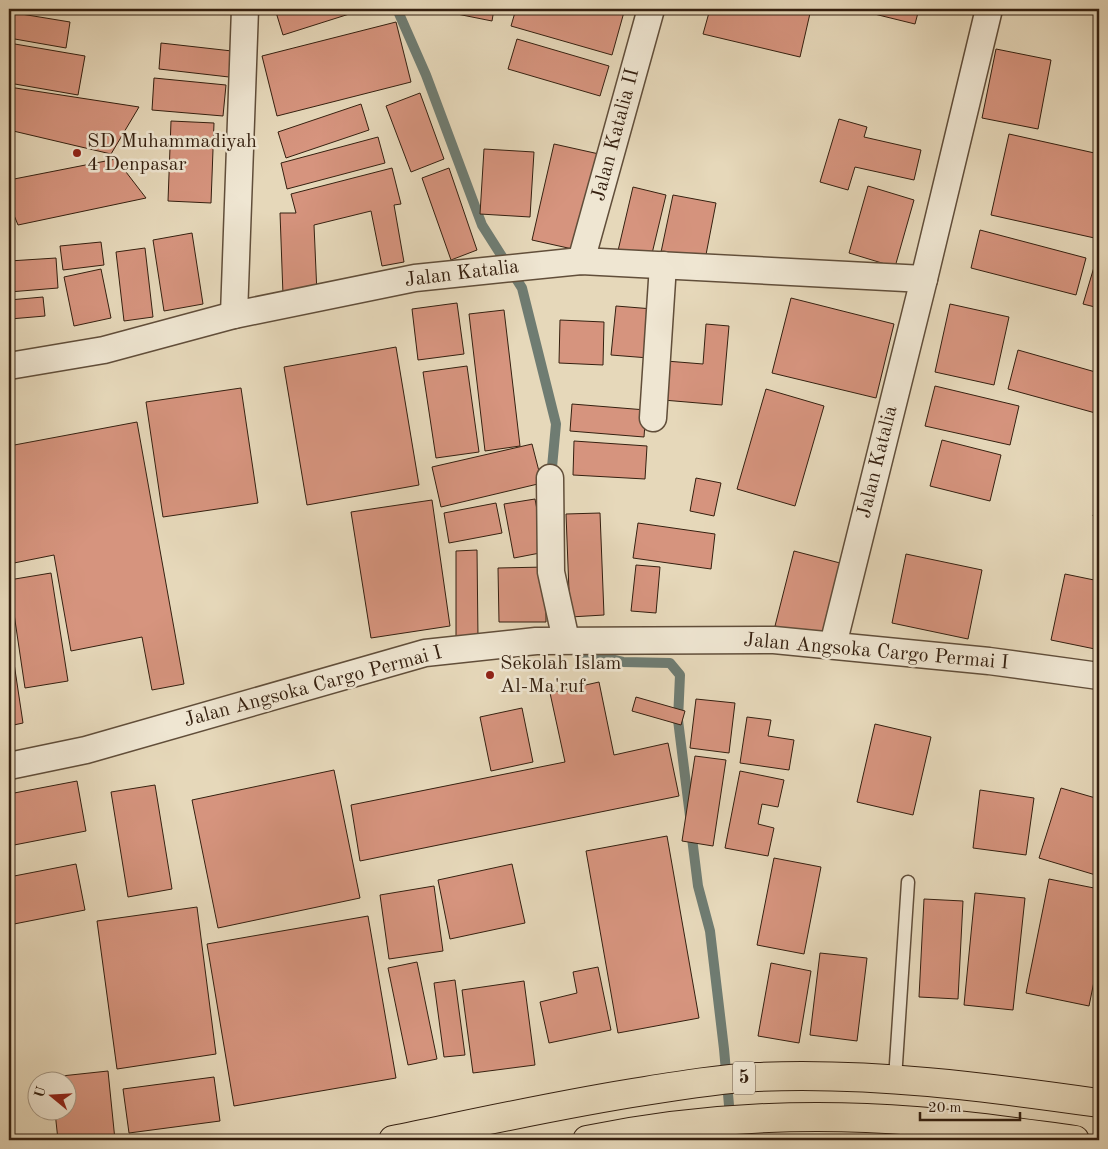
<svg xmlns="http://www.w3.org/2000/svg" width="1108" height="1149" font-family="'Old Standard TT',serif">
	<style>
		.lines { fill: none; stroke-linecap: round; stroke-linejoin: round }
		.stream { stroke: #6f7c72; stroke-width: 10 }
		.building { fill: #d6947e; stroke: #352010 }
		.lane-casing { stroke: #614e3a; stroke-width: 15 }
		.street-casing { stroke: #614e3a; stroke-width: 29 }
		.highway-casing { stroke: #352010; stroke-width: 30 }
		.lane { stroke: #efe6d2; stroke-width: 12 }
		.street { stroke: #efe6d2; stroke-width: 26 }
		.highway { stroke: #e6d8ba; stroke-width: 28 }
		.poi-dot { fill: #8f2418; stroke: #efe6d2; stroke-width: 2 }
		.labels { text-anchor: middle; dominant-baseline: central; stroke-width: 5; stroke-linejoin: round; paint-order: stroke }
		.shield { fill: #efe6d2; stroke: #6d5b4a; stroke-width: 1 }
		.shield-label { font-size: 19px; font-weight: bold; fill: #352010 }
		.street-label { font-size: 20px; fill: #352010; stroke: #efe6d2 }
		.poi-label { font-size: 20px; fill: #352010; stroke: #efe6d2; text-anchor: start }
	</style>
	<rect width="100%" height="100%" fill="#e6d8ba"/>
	<filter id="stains"><feTurbulence type="fractalNoise" baseFrequency=".004" numOctaves="4"/><feColorMatrix values="0 0 0 0 .2 0 0 0 0 .09 0 0 0 0 .02 0 0 0 .5 -.17"/></filter>
	<radialGradient id="worn" r=".72"><stop offset=".6" stop-color="#630" stop-opacity="0"/><stop offset="1" stop-color="#630" stop-opacity=".3"/></radialGradient>
	<g class="lines">
		<g class="stream">
			<polyline points="397,9 426,75 482,225 522,288 556,424 551,478"/>
			<polyline points="577,648 579,652 623,662 670,663 680,675 678,720 690,816"/>
			<polyline points="691,830 698,886 710,931 724,1049 732,1139 970,1140"/>
		</g>
	</g>
	<g class="building">
		<polygon points="275,9 365,9 283,35"/>
		<polygon points="432,9 494,9 492,21"/>
		<polygon points="516,9 613,9 624,12 612,55 511,26"/>
		<polygon points="710,9 811,9 800,57 703,34"/>
		<polygon points="854,9 919,9 915,24"/>
		<polygon points="9,12 70,22 66,48 9,38"/>
		<polygon points="396,22 411,82 277,116 262,56"/>
		<polygon points="517,39 609,66 600,96 508,69"/>
		<polygon points="9,43 85,56 78,95 9,83"/>
		<polygon points="161,43 232,51 229,77 159,69"/>
		<polygon points="996,49 1051,60 1038,129 982,118"/>
		<polygon points="154,78 226,85 223,116 152,110"/>
		<polygon points="9,87 139,107 111,154 9,130"/>
		<polygon points="420,93 444,159 411,172 386,106"/>
		<polygon points="361,104 369,130 286,158 278,132"/>
		<polygon points="839,119 867,127 864,137 921,150 914,180 855,167 848,190 820,182"/>
		<polygon points="171,121 214,123 211,203 168,201"/>
		<polygon points="1009,134 1099,154 1099,239 991,215"/>
		<polygon points="378,137 385,163 287,189 281,163"/>
		<polygon points="554,144 599,154 577,250 532,240"/>
		<polygon points="484,149 534,152 530,217 480,214"/>
		<polygon points="116,159 146,198 18,225 9,203 9,180"/>
		<polygon points="392,168 401,204 394,205 404,262 382,266 371,211 314,225 317,294 283,295 280,213 296,213 291,194"/>
		<polygon points="449,168 477,250 451,260 422,178"/>
		<polygon points="868,186 914,200 895,267 849,253"/>
		<polygon points="633,187 666,195 650,262 617,255"/>
		<polygon points="673,195 716,203 704,265 660,257"/>
		<polygon points="980,230 1086,258 1076,295 971,268"/>
		<polygon points="192,233 203,304 164,311 153,240"/>
		<polygon points="101,242 104,265 63,270 60,246"/>
		<polygon points="145,248 153,317 124,321 116,252"/>
		<polygon points="1097,257 1099,258 1099,308 1083,304"/>
		<polygon points="56,258 58,288 9,292 9,261"/>
		<polygon points="101,269 111,318 74,326 64,277"/>
		<polygon points="43,297 45,316 10,319 9,300"/>
		<polygon points="791,298 894,324 876,398 772,373"/>
		<polygon points="457,303 464,354 418,360 412,309"/>
		<polygon points="950,304 1009,317 994,385 935,372"/>
		<polygon points="616,306 653,309 649,358 611,355"/>
		<polygon points="504,310 520,446 485,451 469,314"/>
		<polygon points="560,320 604,322 603,365 559,363"/>
		<polygon points="706,324 729,326 722,405 663,400 666,361 703,364"/>
		<polygon points="396,347 419,485 307,505 284,367"/>
		<polygon points="1018,350 1099,373 1099,414 1008,389"/>
		<polygon points="467,366 479,452 436,458 423,372"/>
		<polygon points="935,386 1019,406 1010,445 925,426"/>
		<polygon points="241,388 258,503 163,517 146,402"/>
		<polygon points="766,389 824,406 795,506 737,489"/>
		<polygon points="572,404 646,410 644,437 570,431"/>
		<polygon points="137,422 184,684 152,690 142,637 71,651 54,555 9,564 9,446"/>
		<polygon points="942,440 1001,455 990,501 930,486"/>
		<polygon points="574,441 647,446 645,479 573,475"/>
		<polygon points="532,444 542,483 441,507 432,467"/>
		<polygon points="696,478 721,483 714,516 690,511"/>
		<polygon points="1099,496 1099,518 1093,516"/>
		<polygon points="535,499 545,552 514,558 504,504"/>
		<polygon points="432,500 450,626 371,638 351,512"/>
		<polygon points="496,503 502,533 449,543 444,513"/>
		<polygon points="600,513 604,615 570,617 566,514"/>
		<polygon points="638,523 715,534 711,569 633,558"/>
		<polygon points="477,550 478,638 456,639 456,551"/>
		<polygon points="794,551 840,563 822,638 775,626"/>
		<polygon points="906,554 982,570 968,639 892,623"/>
		<polygon points="636,565 660,567 656,613 631,611"/>
		<polygon points="546,567 546,622 499,622 498,568"/>
		<polygon points="51,573 68,681 25,688 9,580"/>
		<polygon points="1065,574 1099,581 1099,630 1095,649 1051,640"/>
		<polygon points="9,630 23,723 9,726"/>
		<polygon points="599,682 614,755 668,743 679,796 360,861 351,805 565,762 550,693"/>
		<polygon points="636,697 685,711 681,725 632,711"/>
		<polygon points="696,699 735,703 729,753 690,748"/>
		<polygon points="522,708 533,762 491,771 480,717"/>
		<polygon points="747,717 771,720 768,736 794,740 789,770 740,763"/>
		<polygon points="875,724 931,737 913,815 857,802"/>
		<polygon points="695,756 726,760 713,846 682,841"/>
		<polygon points="334,770 360,898 218,928 192,800"/>
		<polygon points="740,771 784,780 778,807 762,804 758,824 774,828 768,856 725,848"/>
		<polygon points="77,781 86,831 9,846 9,794"/>
		<polygon points="155,785 172,889 128,897 111,792"/>
		<polygon points="1061,788 1099,799 1099,876 1039,858"/>
		<polygon points="980,790 1034,798 1026,855 973,848"/>
		<polygon points="667,836 699,1018 618,1033 586,851"/>
		<polygon points="774,858 821,867 804,954 757,945"/>
		<polygon points="76,864 85,910 9,925 9,877"/>
		<polygon points="512,864 525,923 450,939 438,880"/>
		<polygon points="1049,879 1099,889 1099,957 1089,1006 1026,993"/>
		<polygon points="434,886 443,951 389,959 380,895"/>
		<polygon points="975,893 1025,898 1013,1010 964,1005"/>
		<polygon points="924,899 963,901 958,999 919,997"/>
		<polygon points="197,907 216,1054 117,1069 97,921"/>
		<polygon points="368,916 396,1078 234,1106 207,944"/>
		<polygon points="820,953 867,958 857,1041 810,1035"/>
		<polygon points="417,962 437,1059 408,1065 388,968"/>
		<polygon points="771,963 811,971 799,1043 758,1036"/>
		<polygon points="598,967 611,1030 549,1043 540,1002 577,993 573,972"/>
		<polygon points="455,980 465,1055 444,1057 434,983"/>
		<polygon points="524,981 535,1065 473,1073 462,990"/>
		<polygon points="108,1071 115,1140 58,1140 55,1112 68,1112 68,1082 52,1082 52,1077"/>
		<polygon points="214,1077 220,1121 129,1133 123,1089"/>
	</g>
	<g class="lines">
		<g class="lane-casing">
			<polyline id="lane" points="895,1079 908,882"/>
		</g>
		<g class="street-casing">
			<g id="street">
				<polyline points="581,261 651,9"/>
				<polyline points="234,315 245,9"/>
				<polyline points="9,366 104,350 234,315 415,278 581,261 924,279"/>
				<polyline points="653,418 663,265"/>
				<polyline points="550,478 551,572 566,640"/>
				<polyline points="833,645 924,279 989,9"/>
				<polyline points="9,766 86,750 425,653 536,641 774,640 989,661 1099,676"/>
			</g>
		</g>
		<g class="highway-casing">
			<g id="highway">
				<path d="M393 1140C476 1123 560 1104 645 1091 682 1085 719 1079 757 1077 871 1072 987 1087 1099 1103"/>
				<path d="M587 1140C695 1118 806 1112 916 1121 969 1125 1022 1133 1075 1140"/>
			</g>
		</g>
		<use href="#lane" class="lane"/>
		<use href="#street" class="street"/>
		<use href="#highway" class="highway"/>
	</g>
	<g class="poi-dot">
		<circle cx="77" cy="153" r="5"/>
		<circle cx="490" cy="675" r="5"/>
	</g>
	<g class="labels">
		<rect class="shield" x="733" y="1061.5" width="22" height="33" rx="4"/>
		<g class="shield-label">
			<text x="744" y="1078">5</text>
		</g>
		<g class="street-label">
			<text transform="translate(616 135) rotate(-75)">Jalan Katalia II</text>
			<text transform="translate(462 274) rotate(-7)">Jalan Katalia</text>
			<text transform="translate(878 462) rotate(-76)">Jalan Katalia</text>
			<text transform="translate(876 652) rotate(5)">Jalan Angsoka Cargo Permai I</text>
			<text transform="translate(313 687) rotate(-15)">Jalan Angsoka Cargo Permai I</text>
		</g>
		<g class="poi-label">
			<text x="87" y="142">SD Muhammadiyah<tspan x="87" dy="23">4 Denpasar</tspan></text>
			<text x="500" y="664">Sekolah Islam<tspan x="500" dy="23">Al-Ma'ruf</tspan></text>
		</g>
	</g>
	<rect width="1108" height="1149" fill="none" stroke="#e6d8ba" stroke-width="30"/>
	<rect x="10" y="10" width="1088" height="1129" fill="none" stroke="#352010" stroke-width="2.5"/>
	<rect x="15" y="15" width="1078" height="1119" fill="none" stroke="#352010"/>
	<g transform="translate(52 1096) rotate(288)"><circle r="24" fill="#efe6d2" stroke="#a59784"/>
	<path d="M0-4L9 19L0 12L-9 19Z" fill="#8f2418"/>
	<text y="-8" font-size="14" font-weight="bold" text-anchor="middle" fill="#352010">U</text>
	</g>
	<path d="M920 1112v8h100v-8" fill="none" stroke="#352010" stroke-width="2.5"/>
	<text x="928" y="1112" font-size="15" fill="#352010" stroke="#efe6d2" stroke-width="4" paint-order="stroke">20 m</text>
	<rect width="100%" height="100%" filter="url(#stains)"/>
	<rect width="100%" height="100%" fill="url(#worn)"/>
</svg>
